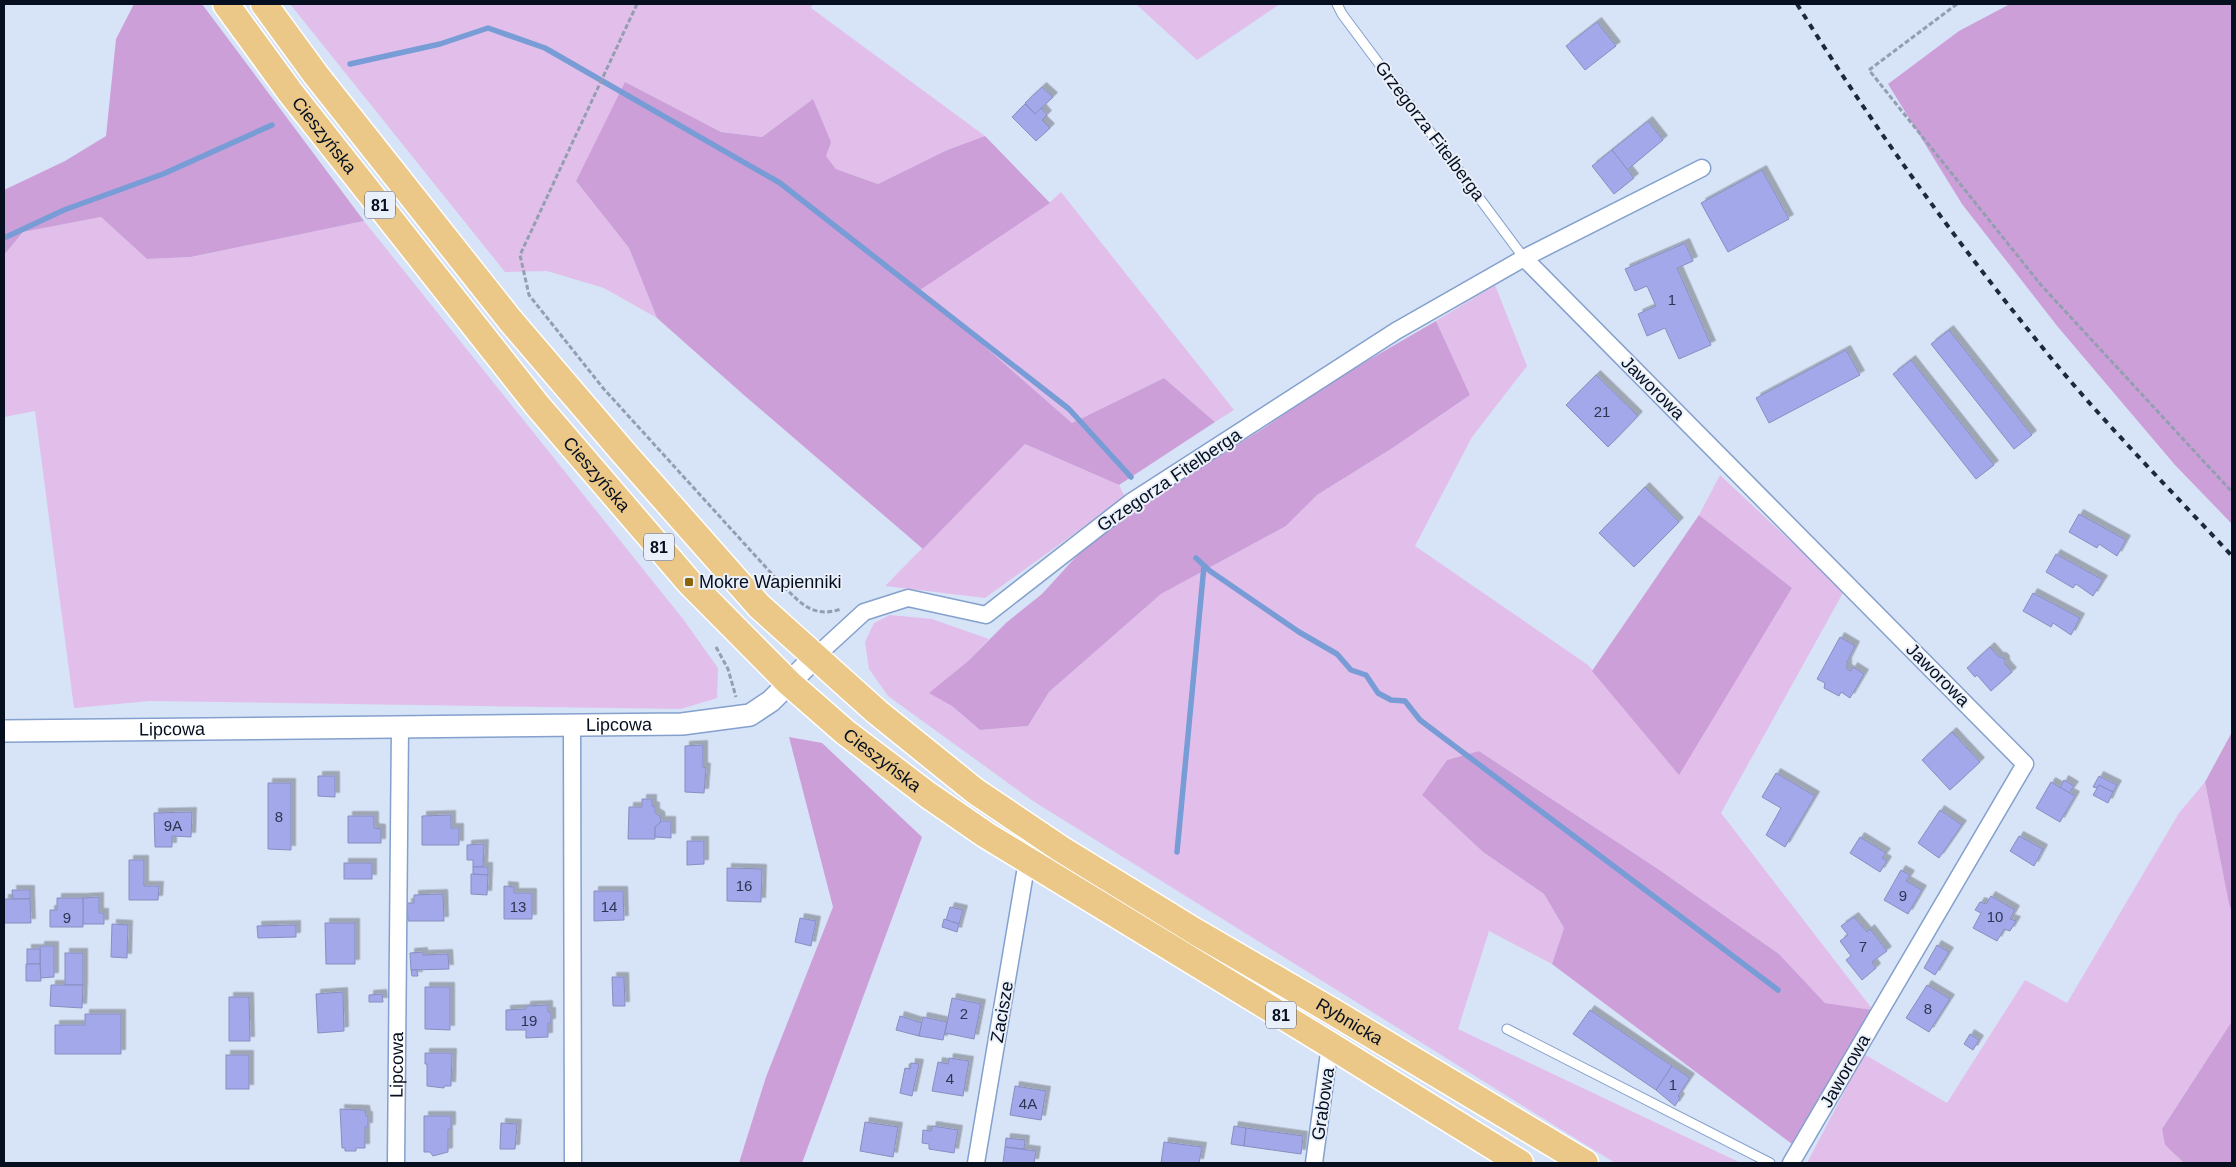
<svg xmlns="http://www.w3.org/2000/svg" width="2236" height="1167" font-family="Arial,sans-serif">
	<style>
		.green { fill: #e2bfea }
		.forest { fill: #cd9fd9 }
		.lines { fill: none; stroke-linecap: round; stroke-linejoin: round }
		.stream { stroke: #789cd5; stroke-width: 5.5 }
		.building { fill: #a2a8e9; stroke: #898ec0; filter: url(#shadow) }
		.service-casing { stroke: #84a0cd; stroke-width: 11 }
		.minor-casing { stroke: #84a0cd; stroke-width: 19 }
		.tertiary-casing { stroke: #84a0cd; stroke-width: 24 }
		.primary-casing { stroke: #fff; stroke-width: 29 }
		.path { stroke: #939eb0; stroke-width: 3; stroke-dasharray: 5 2.5; stroke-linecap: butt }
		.service { stroke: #fff; stroke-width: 9 }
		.minor { stroke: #fff; stroke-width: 16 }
		.tertiary { stroke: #fff; stroke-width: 21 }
		.primary { stroke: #ebc888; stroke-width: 26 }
		.rail { stroke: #1f2838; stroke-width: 4; stroke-dasharray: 6 6; stroke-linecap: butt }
		.poi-dot { fill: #8d6307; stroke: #eaf0fa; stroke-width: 2 }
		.labels { text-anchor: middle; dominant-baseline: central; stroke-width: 4; stroke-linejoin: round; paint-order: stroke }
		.number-label { font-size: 15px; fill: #2d3552 }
		.shield { fill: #eaf0fa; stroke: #4a5261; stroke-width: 1 }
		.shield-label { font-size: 16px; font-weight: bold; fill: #060f1f }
		.street-label { font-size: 18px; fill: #060f1f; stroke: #eaf0fa }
		.poi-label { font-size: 18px; fill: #060f1f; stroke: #eaf0fa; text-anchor: start }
	</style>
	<defs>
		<filter id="shadow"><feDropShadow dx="4.5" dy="-4.5" stdDeviation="0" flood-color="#0004"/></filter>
	</defs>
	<rect width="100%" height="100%" fill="#d7e3f6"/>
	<g class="green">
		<polygon points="290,4 813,4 811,8 985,136 947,150 878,184 836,169 826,156 813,99 762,137 721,132 625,83 576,181 629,248 657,318 604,288 547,271 505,272"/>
		<polygon points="1136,4 1280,4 1197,60"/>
		<polygon points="1061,192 1234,410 1215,422 1164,378 1072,423 919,290 1049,203"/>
		<polygon points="101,217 147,259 192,257 364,221 683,619 718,668 717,698 681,709 150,701 74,708 35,411 4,417 4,255 23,232"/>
		<polygon points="1495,285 1527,366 1472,437 1415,546 1588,665 1679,774 1792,588 1699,515 1720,475 1844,591 1721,813 1873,1010 1825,1003 1779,954 1658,869 1479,751 1447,760 1422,795 1483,852 1544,894 1564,928 1552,964 1489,931 1458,1029 1741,1163 1615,1163 1033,801 888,696 869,669 865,642 874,623 890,615 932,619 989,639 967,662 930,693 952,706 980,730 1028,726 1049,692 1161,594 1286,526 1317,495 1394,447 1470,395 1436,321"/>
		<polygon points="1025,444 1119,485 1125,497 985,598 885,586"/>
		<polygon points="2205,782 2229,904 2232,912 2232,1021 2162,1129 2165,1145 2184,1163 1807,1163 1864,1054 1947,1103 2025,980 2067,1003 2179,813"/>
	</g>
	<g class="forest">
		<polygon points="134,4 202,4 364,221 191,257 147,259 101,217 23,232 4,255 4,190 65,161 106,136 116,39"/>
		<polygon points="2010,4 2232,4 2232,524 2175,465 2058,327 1962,204 1888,84 1959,31"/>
		<polygon points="625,82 721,132 762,137 813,99 831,142 826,156 836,169 878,184 947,150 985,136 1050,203 920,290 1072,423 1164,378 1215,422 1119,485 1025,444 923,549 745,396 657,318 629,248 576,181"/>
		<polygon points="1436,321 1470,395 1394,447 1317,495 1286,526 1161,594 1049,692 1028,726 980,730 952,706 929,693 967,662 1007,622 1042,594 1084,548 1114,521 1264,428 1329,383"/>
		<polygon points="1699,515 1792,588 1679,775 1592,671"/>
		<polygon points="2232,732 2232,912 2229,904 2205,782"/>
		<polygon points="789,737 822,743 922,837 802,1163 739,1163 766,1077 833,907"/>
		<polygon points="1479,751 1658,869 1779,954 1825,1003 1873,1010 1792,1144 1552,964 1564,928 1544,894 1483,852 1422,795 1447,760"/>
		<polygon points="2232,1021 2232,1163 2184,1163 2165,1145 2162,1129"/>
	</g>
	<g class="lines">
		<g class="stream">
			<polyline points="350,64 440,44 488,28 545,48 780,183 1069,409 1131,477"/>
			<polyline points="4,238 64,210 163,174 272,125"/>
			<polyline points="1196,558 1210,571 1299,632 1337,654 1351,670 1366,675 1378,693 1391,700 1405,701 1420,720 1778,990"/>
			<polyline points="1177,852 1204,566"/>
		</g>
	</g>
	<g class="building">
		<polygon points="1597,22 1616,46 1585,70 1566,46"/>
		<polygon points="1042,87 1053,97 1035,114 1025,103"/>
		<polygon points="1025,104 1035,114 1041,108 1047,115 1042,120 1050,128 1036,141 1012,117"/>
		<polygon points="1648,121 1663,140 1627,170 1612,150"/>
		<polygon points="1612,150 1634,178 1614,194 1592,166"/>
		<polygon points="1762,170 1789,219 1728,252 1701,203"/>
		<polygon points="1685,243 1693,261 1677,268 1711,345 1679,359 1665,328 1647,336 1638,314 1656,306 1647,286 1635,291 1625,269"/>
		<polygon points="1949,330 2032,435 2014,449 1931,344"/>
		<polygon points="1846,350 1860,375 1769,423 1756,398"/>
		<polygon points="1911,360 1994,465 1976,479 1893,374"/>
		<polygon points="1596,375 1638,416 1608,447 1566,405"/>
		<polygon points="1645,487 1679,522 1634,567 1599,533"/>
		<polygon points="2079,514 2126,540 2117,556 2099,544 2097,548 2069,532"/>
		<polygon points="2056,554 2103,580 2093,596 2076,584 2073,588 2046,572"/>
		<polygon points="2033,593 2080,618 2071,635 2053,623 2051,627 2023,611"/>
		<polygon points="1840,637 1855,646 1847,662 1847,669 1851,671 1853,667 1864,674 1850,698 1841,692 1839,696 1824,688 1825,683 1817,679"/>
		<polygon points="1990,647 1999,657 2002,657 2005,660 2005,664 2012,672 1991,691 1977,675 1975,677 1967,668"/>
		<polygon points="1952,732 1980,762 1950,790 1922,760"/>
		<polygon points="703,745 703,767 706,768 704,793 685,792 685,746"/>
		<polygon points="1776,773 1815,796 1785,847 1766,835 1781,808 1762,797"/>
		<polygon points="318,776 335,776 335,797 318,796"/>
		<polygon points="2099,776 2117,785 2113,792 2099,785 2097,788 2093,787"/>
		<polygon points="2064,780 2074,786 2069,793 2060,788"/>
		<polygon points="2051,782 2075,796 2060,822 2036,808"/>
		<polygon points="268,783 291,783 291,850 268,849"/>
		<polygon points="2099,785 2113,792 2108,803 2093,795"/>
		<polygon points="642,799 652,799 652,806 655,807 655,813 660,816 661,822 655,827 655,839 628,839 629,807 642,807"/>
		<polygon points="1940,810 1962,825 1939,858 1918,843"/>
		<polygon points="192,812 191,837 172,836 172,847 155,847 154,813"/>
		<polygon points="451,815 451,828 459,828 459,845 422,845 422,816"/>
		<polygon points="348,816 374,816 374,828 381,829 381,843 348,843"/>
		<polygon points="662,821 671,821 671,838 655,837 655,827"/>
		<polygon points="2019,836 2043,849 2034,866 2010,851"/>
		<polygon points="1860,837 1886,853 1882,858 1887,861 1880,872 1850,853"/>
		<polygon points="687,841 704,841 704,864 687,865"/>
		<polygon points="484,844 483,867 473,867 473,860 467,860 467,845"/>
		<polygon points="129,860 144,860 144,886 159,886 158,900 129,900"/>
		<rect x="344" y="863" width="28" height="16"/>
		<polygon points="473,867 488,867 488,875 473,874"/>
		<polygon points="727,868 762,869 761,902 727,901"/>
		<polygon points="1901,870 1910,875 1906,881 1922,890 1908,914 1884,900"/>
		<polygon points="471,874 488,875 487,895 471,894"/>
		<polygon points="504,886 514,887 514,893 532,893 532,919 504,919"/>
		<polygon points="12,890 30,890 30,899 13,899"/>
		<polygon points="594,891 623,891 624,920 594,921"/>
		<polygon points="443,894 444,921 408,921 407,903 414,903 414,895"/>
		<polygon points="1991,896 2015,910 2010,919 2016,921 2010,931 2004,929 1997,941 1973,928 1981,913 1975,910 1980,902 1986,904"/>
		<polygon points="99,897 99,913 104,913 104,924 83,924 83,898"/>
		<polygon points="57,898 83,898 83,927 50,927 50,910 57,910"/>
		<polygon points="4,899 30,899 31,923 4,923"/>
		<polygon points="950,907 963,910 959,924 946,920"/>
		<polygon points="1854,917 1867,932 1870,929 1887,951 1872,962 1876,968 1862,980 1846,960 1851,956 1840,941 1848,935 1841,926"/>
		<polygon points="800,918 816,921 811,946 795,942"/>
		<polygon points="944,919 959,924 957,932 942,927"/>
		<polygon points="325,923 355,923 355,964 326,964"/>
		<polygon points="112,924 128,925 127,958 111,957"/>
		<polygon points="296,925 296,937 258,938 257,926"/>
		<polygon points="1937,945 1949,952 1935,975 1924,968"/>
		<polygon points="40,946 54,946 54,977 40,978"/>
		<rect x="27" y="949" width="13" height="15"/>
		<polygon points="423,952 423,955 448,954 449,969 411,970 410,953"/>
		<rect x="65" y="953" width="18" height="32"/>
		<polygon points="26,964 40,964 41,981 26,981"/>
		<polygon points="411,970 417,970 418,976 412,976"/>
		<polygon points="612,977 624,977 625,1006 613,1006"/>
		<polygon points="51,985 83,985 82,1008 50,1006"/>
		<polygon points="1927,985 1950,999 1929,1032 1906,1018"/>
		<polygon points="425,987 450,987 450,1030 425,1029"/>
		<polygon points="343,992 344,1031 318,1033 316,994"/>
		<polygon points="382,994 383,1002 369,1002 369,995"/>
		<polygon points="229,997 249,997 250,1041 229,1041"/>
		<polygon points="952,998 981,1004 974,1039 945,1033"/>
		<polygon points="548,1005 548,1012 551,1012 551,1023 548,1023 548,1037 526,1038 526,1030 506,1030 506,1010 526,1009 526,1006"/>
		<polygon points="1590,1010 1672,1066 1656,1090 1573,1034"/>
		<polygon points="85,1014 121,1014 121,1054 55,1054 55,1025 85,1025"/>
		<polygon points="900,1016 922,1023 919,1036 896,1030"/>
		<polygon points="923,1017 947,1022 943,1040 919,1036"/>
		<polygon points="1970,1034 1979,1040 1973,1050 1964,1044"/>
		<polygon points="425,1053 452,1053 451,1086 444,1086 444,1088 427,1086 427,1064 425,1064"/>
		<rect x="226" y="1055" width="23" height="34"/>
		<polygon points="949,1058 969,1061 963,1096 932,1091 938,1062 948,1064"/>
		<polygon points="911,1063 919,1064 912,1096 900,1093 905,1068 910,1069"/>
		<polygon points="1672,1066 1690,1078 1678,1096 1680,1098 1675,1106 1656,1090"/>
		<polygon points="1015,1086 1046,1091 1041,1120 1010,1115"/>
		<polygon points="340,1109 365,1110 366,1116 368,1116 368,1127 365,1127 365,1148 356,1148 356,1151 345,1151 345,1148 342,1148"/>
		<polygon points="424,1116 451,1116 451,1129 448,1129 448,1152 433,1156 430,1152 424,1152"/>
		<polygon points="865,1122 898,1127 893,1157 860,1151"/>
		<polygon points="501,1123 517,1124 515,1149 500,1149"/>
		<polygon points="932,1126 958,1130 954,1153 929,1149 929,1144 922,1143 923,1130 931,1131"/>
		<polygon points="1234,1126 1246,1128 1244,1146 1231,1144"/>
		<polygon points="1246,1128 1303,1136 1301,1154 1244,1146"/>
		<polygon points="1006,1138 1025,1140 1024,1149 1005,1147"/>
		<polygon points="1164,1142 1202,1147 1199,1163 1161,1163"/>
		<polygon points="1005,1147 1036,1151 1034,1163 1003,1163"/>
	</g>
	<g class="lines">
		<g class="service-casing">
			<g id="service">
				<polyline points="1337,4 1342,14 1524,258"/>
				<polyline points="1507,1029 1770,1163"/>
			</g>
		</g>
		<g class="minor-casing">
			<g id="minor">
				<polyline points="1524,258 2025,764 1791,1163"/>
				<polyline points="815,657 864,612 908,598 986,615 1131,502 1396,331 1524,258 1702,168"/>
				<polyline points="572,725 573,1163"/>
				<path id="s1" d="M396 1163 400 727"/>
				<polyline points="976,1163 1027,861"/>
				<polyline points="1314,1163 1330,1045"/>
			</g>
		</g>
		<g class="tertiary-casing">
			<g id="tertiary">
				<path id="s2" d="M4 731 682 724 750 715 771 701 815 657"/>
			</g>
		</g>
		<g class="primary-casing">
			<g id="primary">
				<path id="s3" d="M226 4 290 92 537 405 689 582 789 683 845 732 928 795 986 835 1330 1045 1520 1163"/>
				<path id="s4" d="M264 4 316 75 510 320 623 452 759 606 877 712 975 791 1061 849 1196 932 1330 1010 1585 1163"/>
			</g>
		</g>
		<g class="path">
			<path d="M637 4 520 255 529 295 603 388 781 584C800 602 812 619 841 609"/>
			<polyline points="1957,4 1869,70 2041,285 2232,492"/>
			<polyline points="716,647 728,669 736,697"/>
		</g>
		<use href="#service" class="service"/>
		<use href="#minor" class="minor"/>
		<use href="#tertiary" class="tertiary"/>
		<use href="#primary" class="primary"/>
		<path class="rail" d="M1797 4C1869 120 1948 231 2034 337 2095 414 2165 484 2232 556"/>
	</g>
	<rect class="poi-dot" x="684" y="577" width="10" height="10" rx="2.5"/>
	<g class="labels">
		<g class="number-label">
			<text x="1672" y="299">1</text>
			<text x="1602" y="411">21</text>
			<text x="279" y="816">8</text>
			<text x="173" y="825">9A</text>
			<text x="744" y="885">16</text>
			<text x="1903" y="895">9</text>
			<text x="518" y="906">13</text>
			<text x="609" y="906">14</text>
			<text x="1995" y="916">10</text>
			<text x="67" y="917">9</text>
			<text x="1863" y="946">7</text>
			<text x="1928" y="1008">8</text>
			<text x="964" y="1013">2</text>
			<text x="529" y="1020">19</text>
			<text x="950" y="1078">4</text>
			<text x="1673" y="1084">1</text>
			<text x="1028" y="1103">4A</text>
		</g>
		<g class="shield">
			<rect x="365" y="191.5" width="30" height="27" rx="4"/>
			<rect x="644" y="533.5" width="30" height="27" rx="4"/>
			<rect x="1266" y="1001.5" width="30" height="27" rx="4"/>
		</g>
		<g class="shield-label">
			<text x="380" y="205">81</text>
			<text x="659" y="547">81</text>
			<text x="1281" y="1015">81</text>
		</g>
		<g class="street-label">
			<text transform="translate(1430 131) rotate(53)">Grzegorza Fitelberga</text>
			<text stroke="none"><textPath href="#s3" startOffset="164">Cieszyńska</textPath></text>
			<text transform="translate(1653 388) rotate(45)">Jaworowa</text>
			<text stroke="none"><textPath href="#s3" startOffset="599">Cieszyńska</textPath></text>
			<text transform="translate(1169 480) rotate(-34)">Grzegorza Fitelberga</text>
			<text transform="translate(1938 675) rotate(45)">Jaworowa</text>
			<text stroke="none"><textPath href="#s2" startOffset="615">Lipcowa</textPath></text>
			<text stroke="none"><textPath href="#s2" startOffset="168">Lipcowa</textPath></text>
			<text stroke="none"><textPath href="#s3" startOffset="1004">Cieszyńska</textPath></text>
			<text transform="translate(1002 1012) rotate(-80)">Zacisze</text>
			<text stroke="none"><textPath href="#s4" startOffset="1504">Rybnicka</textPath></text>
			<text stroke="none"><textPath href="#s1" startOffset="98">Lipcowa</textPath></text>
			<text transform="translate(1845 1071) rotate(-60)">Jaworowa</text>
			<text transform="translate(1323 1104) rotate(-82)">Grabowa</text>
		</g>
		<g class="poi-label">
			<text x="699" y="582">Mokre Wapienniki</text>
		</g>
	</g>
	<rect width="2236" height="1167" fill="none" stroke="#060f1f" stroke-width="10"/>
</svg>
